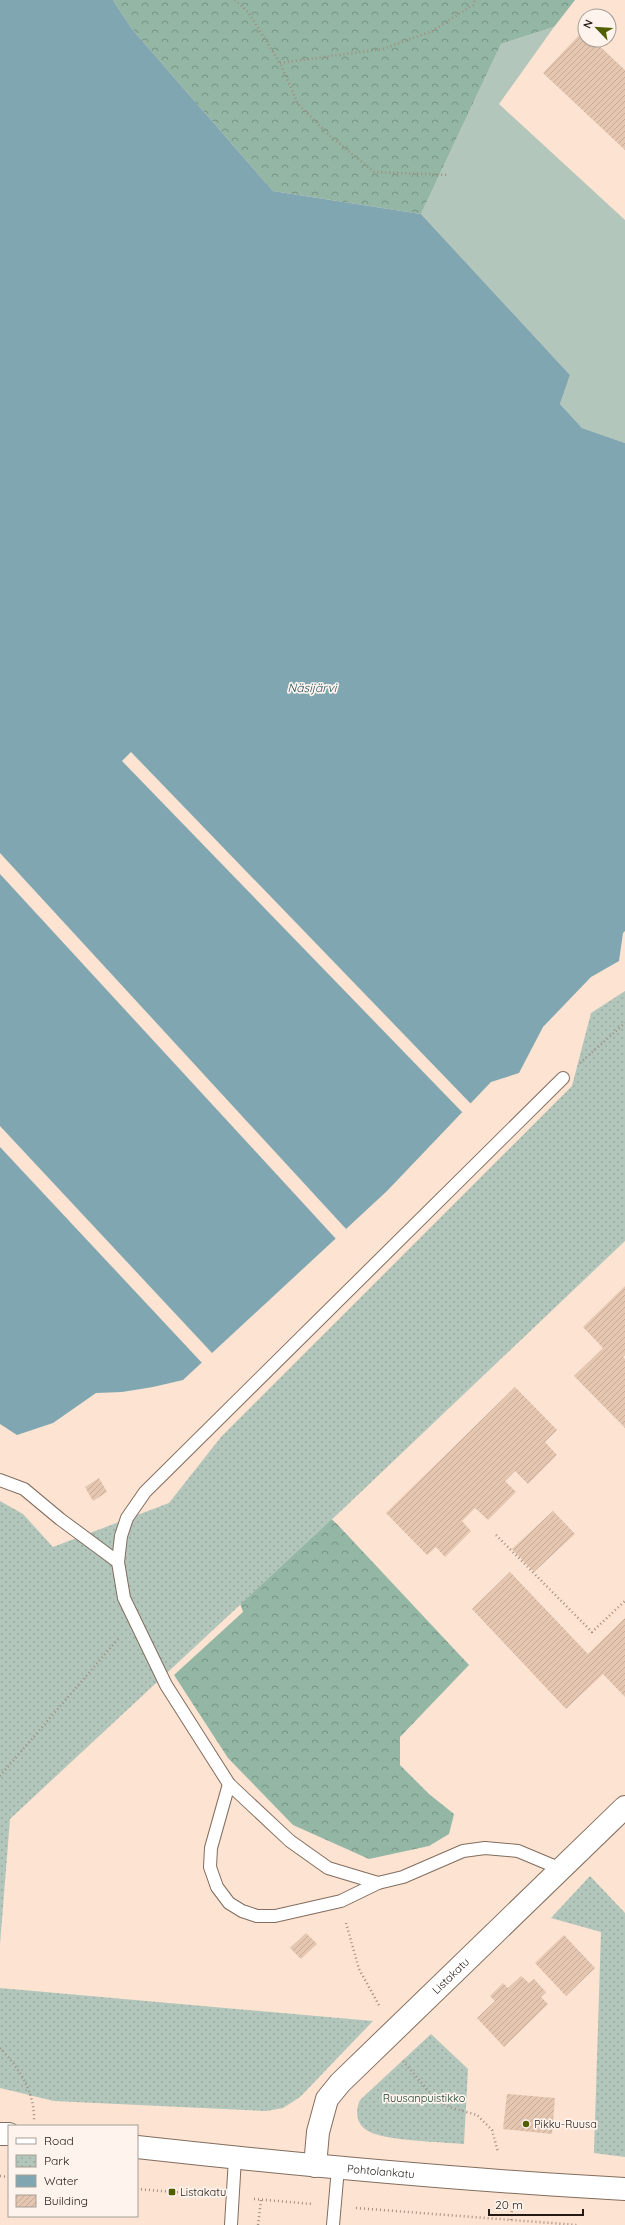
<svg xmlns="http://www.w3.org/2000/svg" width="625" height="2225" font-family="Quicksand,sans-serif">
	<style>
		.grass { fill: #b2c6bb }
		.forest { fill: url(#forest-crowns) }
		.park { fill: url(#park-dots) }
		.water { fill: #80a7b1 }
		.pier { fill: #fce3d2 }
		.building { fill: url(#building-hatch) }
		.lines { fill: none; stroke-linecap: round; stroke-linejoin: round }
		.service-casing { stroke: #826d5e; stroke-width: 14 }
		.minor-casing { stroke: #826d5e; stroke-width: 24 }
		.secondary-casing { stroke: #826d5e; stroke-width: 24 }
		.path { stroke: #a08e82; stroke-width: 2.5; stroke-dasharray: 1 3; stroke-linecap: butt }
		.service { stroke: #fff; stroke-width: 12 }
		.minor { stroke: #fff; stroke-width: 22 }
		.secondary { stroke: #fff; stroke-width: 22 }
		.poi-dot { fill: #525f00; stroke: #fef4ed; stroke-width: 1.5 }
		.labels { text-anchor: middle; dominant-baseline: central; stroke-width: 3.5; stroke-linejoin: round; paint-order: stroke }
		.street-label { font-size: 11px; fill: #231a14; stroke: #fef4ed }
		.park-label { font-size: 11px; fill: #113e2b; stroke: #fef4ed }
		.poi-label { font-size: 11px; fill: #231a14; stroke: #fef4ed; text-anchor: start }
		.water-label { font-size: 12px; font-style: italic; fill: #1c5360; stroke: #fef4ed }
	</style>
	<defs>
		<pattern id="forest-crowns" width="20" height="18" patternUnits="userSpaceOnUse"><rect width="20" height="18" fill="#94b6a4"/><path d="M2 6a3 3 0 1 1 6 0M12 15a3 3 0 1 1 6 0" fill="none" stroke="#789384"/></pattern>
		<pattern id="park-dots" width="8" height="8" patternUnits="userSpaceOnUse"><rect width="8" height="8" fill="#b2c6bb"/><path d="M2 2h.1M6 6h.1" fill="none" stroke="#99aaa0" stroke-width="1.8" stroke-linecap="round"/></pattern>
		<pattern id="building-hatch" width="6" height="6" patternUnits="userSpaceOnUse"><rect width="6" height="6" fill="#e5c6b1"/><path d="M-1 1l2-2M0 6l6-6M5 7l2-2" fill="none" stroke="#c4aa97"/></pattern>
	</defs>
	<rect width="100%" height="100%" fill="#fce3d2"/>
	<polygon class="grass" points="554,27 499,104 625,220 625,443 582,428 560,404 570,375 421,214 501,44"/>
	<g class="forest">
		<polygon points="113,0 575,0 554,27 501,44 421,214 273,191 132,29"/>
		<polygon points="289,1481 337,1524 469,1665 400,1737 400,1765 429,1794 454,1814 449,1834 429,1846 369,1859 293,1825 228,1758 174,1675 243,1612 216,1535"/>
	</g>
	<g class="park">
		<polygon points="625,991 625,1241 343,1509 10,1819 0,1944 0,1501 23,1514 53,1547 169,1503 221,1437 572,1086 591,1013"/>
		<polygon points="590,1876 625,1913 625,2157 594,2153 601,1932 551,1918"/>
		<polygon points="0,1988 373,2021 300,2097 283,2108 266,2111 54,2101 0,2088"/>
		<path d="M431 2034 468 2069 464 2144C442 2142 385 2141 368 2131 356 2124 355 2111 360 2100Z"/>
	</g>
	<polygon class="water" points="0,0 113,0 132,29 273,191 421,214 570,375 560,404 582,428 625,443 625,931 623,933 619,961 591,977 543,1027 519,1073 491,1082 387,1191 183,1380 153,1387 122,1392 96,1393 53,1423 17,1435 0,1424"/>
	<g class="pier">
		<polygon points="131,752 472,1105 464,1114 122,761"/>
		<polygon points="0,853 347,1230 337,1240 0,874"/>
		<polygon points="0,1126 213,1354 203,1364 0,1147"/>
	</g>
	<g class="building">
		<polygon points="583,31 585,33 585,40 593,40 625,70 625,150 543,73"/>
		<polygon points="625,1286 625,1355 623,1357 625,1359 625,1428 574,1376 603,1348 583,1327"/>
		<polygon points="515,1387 557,1430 545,1442 557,1455 528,1484 515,1471 505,1481 516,1492 488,1520 475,1508 462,1521 471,1531 445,1557 436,1547 427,1555 386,1513"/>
		<polygon points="99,1478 107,1492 93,1501 85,1487"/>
		<polygon points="553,1511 575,1534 534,1572 512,1549"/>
		<polygon points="510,1572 588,1654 625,1618 625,1697 603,1674 566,1709 472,1609"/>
		<polygon points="306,1933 317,1944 301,1959 290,1948"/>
		<polygon points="564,1935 595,1968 566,1996 535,1963"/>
		<polygon points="521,1976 529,1983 534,1979 546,1992 541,1997 548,2004 504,2047 477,2018 495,2001 490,1996 503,1983 508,1988"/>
		<polygon points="507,2094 555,2098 552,2134 503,2129"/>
	</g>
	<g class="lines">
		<g class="service-casing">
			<g id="service">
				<polyline points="0,1480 24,1489 60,1519 118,1562"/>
				<polyline points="229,1784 211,1848 210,1867 217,1887 229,1903 242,1911 257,1916 275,1916 341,1901 378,1883"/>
				<polyline points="561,1869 518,1851 485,1848 463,1851 403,1877 378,1883 328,1868 290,1841 229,1784 166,1685 124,1598 118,1562 121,1536 127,1518 145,1492 563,1078"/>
				<polyline points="231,2225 235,2158"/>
				<polyline points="333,2225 338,2168"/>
			</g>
		</g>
		<g class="minor-casing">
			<g id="minor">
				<path id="s1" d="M315 2166 318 2132 327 2099 340 2083 625 1807"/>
			</g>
		</g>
		<g class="secondary-casing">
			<g id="secondary">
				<polyline points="0,2134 9,2134"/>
				<path id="s2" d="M137 2147C299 2165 462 2180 625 2189"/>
			</g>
		</g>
		<g class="path">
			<polyline points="235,0 248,12 280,63 298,104 329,135 374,172 449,175"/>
			<polyline points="280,63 383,49 432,31 473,5 475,0"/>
			<polyline points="580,1063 625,1023"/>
			<polyline points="496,1535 592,1632 625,1601"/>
			<polyline points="0,1776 118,1639"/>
			<polyline points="346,1923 359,1969 380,2007"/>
			<path d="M0 2048C20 2069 35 2092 34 2122"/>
			<polyline points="403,2061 436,2100 452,2108 477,2115 492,2130 498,2152"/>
			<polyline points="0,2176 9,2177"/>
			<polyline points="137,2189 210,2195"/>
			<polyline points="254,2199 313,2204"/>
			<polyline points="356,2208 577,2225"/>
			<polyline points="511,2220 512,2209"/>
			<polyline points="258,2225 261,2200"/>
		</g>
		<use href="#service" class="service"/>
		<use href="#minor" class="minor"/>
		<use href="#secondary" class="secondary"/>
	</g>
	<g class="poi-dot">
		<circle cx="526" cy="2124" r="4"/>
		<rect x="168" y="2188" width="8" height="8" rx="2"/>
	</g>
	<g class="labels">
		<g class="street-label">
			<text stroke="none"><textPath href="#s1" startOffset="243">Listakatu</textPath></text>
			<text stroke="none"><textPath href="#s2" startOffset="245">Pohtolankatu</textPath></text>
		</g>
		<g class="park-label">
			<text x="424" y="2098">Ruusanpuistikko</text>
		</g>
		<g class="poi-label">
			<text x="534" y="2124">Pikku-Ruusa</text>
			<text x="180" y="2192">Listakatu</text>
		</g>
		<g class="water-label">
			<text x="312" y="687">Näsijärvi</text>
		</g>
	</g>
	<rect x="8" y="2125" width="130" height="92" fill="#fef4ed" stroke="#a69d96"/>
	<rect x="16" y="2138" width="20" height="6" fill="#ffffff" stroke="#a69d96"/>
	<text x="44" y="2145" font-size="12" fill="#231a14">Road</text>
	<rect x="16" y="2155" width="20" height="12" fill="url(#park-dots)" stroke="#a69d96"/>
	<text x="44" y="2165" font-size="12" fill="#231a14">Park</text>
	<rect x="16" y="2175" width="20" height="12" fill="#80a7b1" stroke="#a69d96"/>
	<text x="44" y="2185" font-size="12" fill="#231a14">Water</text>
	<rect x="16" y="2195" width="20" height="12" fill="url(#building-hatch)" stroke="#a69d96"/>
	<text x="44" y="2205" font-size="12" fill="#231a14">Building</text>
	<g transform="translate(597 28) rotate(295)"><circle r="19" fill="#fef4ed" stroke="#a69d96"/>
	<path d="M0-3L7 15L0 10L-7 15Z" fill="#525f00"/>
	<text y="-6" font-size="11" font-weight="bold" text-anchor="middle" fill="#231a14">N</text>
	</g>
	<path d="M489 2209v6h94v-6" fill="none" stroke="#231a14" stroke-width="2"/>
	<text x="495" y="2209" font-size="12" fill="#231a14" stroke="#fef4ed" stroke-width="3" paint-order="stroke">20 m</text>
</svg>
